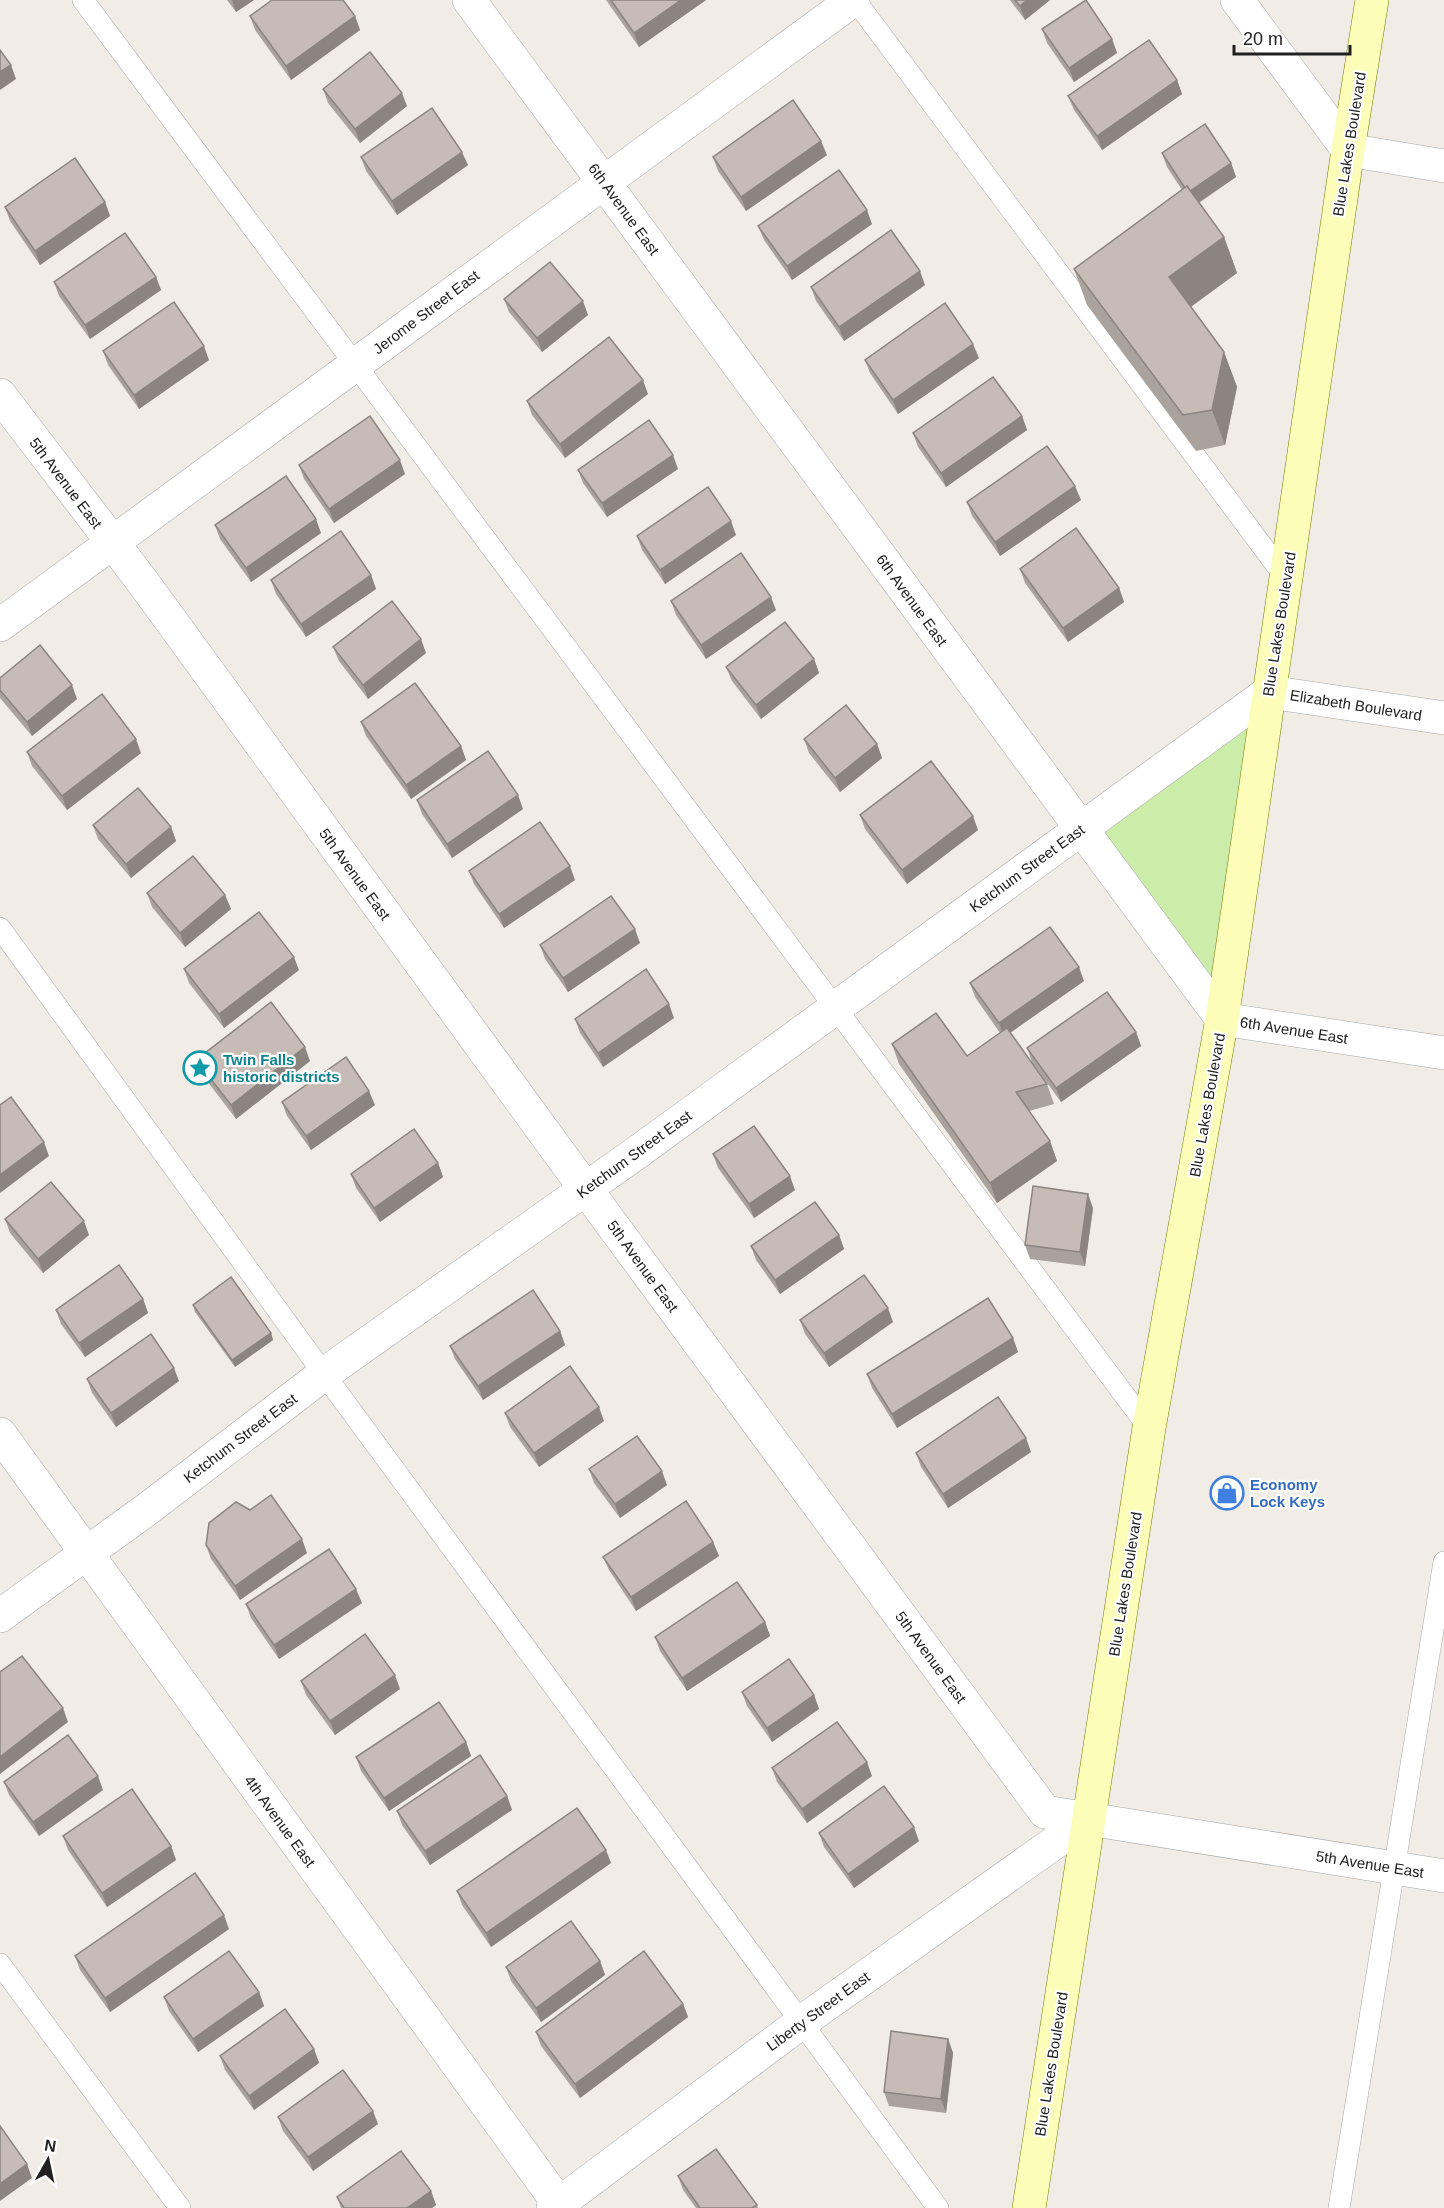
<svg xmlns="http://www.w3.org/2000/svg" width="1444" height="2208" font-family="Helvetica,sans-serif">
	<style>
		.grass { fill: #ccedaa }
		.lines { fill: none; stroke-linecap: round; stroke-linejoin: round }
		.lane-casing { stroke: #a7a7a7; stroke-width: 22 }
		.street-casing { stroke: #a7a7a7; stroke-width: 34 }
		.secondary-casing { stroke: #737e00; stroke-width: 34 }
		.lane { stroke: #fff; stroke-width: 21 }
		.street { stroke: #fff; stroke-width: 33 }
		.secondary { stroke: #fbfdb8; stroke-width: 33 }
		.wall { fill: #aaa29c }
		.shaded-wall { fill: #8b847f }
		.building { fill: #c6bcb5; stroke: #8b847f; stroke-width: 1.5 }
		.labels { text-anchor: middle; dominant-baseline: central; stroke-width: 4.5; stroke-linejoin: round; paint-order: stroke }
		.street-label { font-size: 15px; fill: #202020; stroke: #fff }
		.culture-label { font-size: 15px; font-weight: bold; fill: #0d838f; stroke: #fff; text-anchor: start }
		.shop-label { font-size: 15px; font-weight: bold; fill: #366cbe; stroke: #fff; text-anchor: start }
	</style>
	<rect width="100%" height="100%" fill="#f1ede6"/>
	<polygon class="grass" points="1269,692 1222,1019 1081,828"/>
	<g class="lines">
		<g class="lane-casing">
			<g id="lane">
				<polyline points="83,0 1149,1428"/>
				<polyline points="855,0 1286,578"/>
				<polyline points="0,928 324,1374 938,2208"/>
				<polyline points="0,1964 180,2208"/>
				<polyline points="1339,2208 1444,1562"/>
			</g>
		</g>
		<g class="street-casing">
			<g id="street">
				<polyline points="469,0 1222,1019 1444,1053"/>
				<polyline points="1237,0 1348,150 1444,166"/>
				<polyline points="0,395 142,581 560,1154 1045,1812 1444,1876"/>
				<polyline points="0,625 853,0"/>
				<polyline points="0,1434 562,2208"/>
				<polyline points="0,1616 150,1507 324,1374 639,1151 1269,692 1444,718"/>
				<polyline points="553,2208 803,2021 1088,1819"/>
			</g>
		</g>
		<g class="secondary-casing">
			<polyline id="secondary" points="1029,2208 1149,1428 1222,1019 1348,150 1372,0"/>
		</g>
		<use href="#lane" class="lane"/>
		<use href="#street" class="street"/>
		<use href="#secondary" class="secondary"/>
	</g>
	<g class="wall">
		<polygon points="227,0 254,0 236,12"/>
		<polygon points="606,0 706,0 639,47"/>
		<polygon points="1010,0 1050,0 1025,20"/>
		<polygon points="250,16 355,16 360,30 291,80 255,30"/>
		<polygon points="1042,29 1112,39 1117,53 1074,82 1047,43"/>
		<polygon points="1177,80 1182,94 1102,150 1074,110 1068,96"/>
		<polygon points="323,89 407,106 360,143 328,103"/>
		<polygon points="1162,153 1231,163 1236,177 1199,203 1224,237 1237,273 1191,307 1224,352 1237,387 1225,445 1196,451 1087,305 1074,269 1182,190 1167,167"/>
		<polygon points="827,155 746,211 718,171 713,157"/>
		<polygon points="361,157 468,165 397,215 366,171"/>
		<polygon points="105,202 110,216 40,265 10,221 5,207"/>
		<polygon points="872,224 792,280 764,240 758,226"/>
		<polygon points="156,277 161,290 90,339 59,296 54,282"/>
		<polygon points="925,285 844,341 816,301 811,287"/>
		<polygon points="504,299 588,315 542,352 509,312"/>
		<polygon points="103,351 209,360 139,409 108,365"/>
		<polygon points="979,358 898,414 870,373 865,360"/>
		<polygon points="648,394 565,458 532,415 527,401"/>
		<polygon points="1022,416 1027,430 946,487 918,447 913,433"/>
		<polygon points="299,465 405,474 334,523 304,479"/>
		<polygon points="678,469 607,517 583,483 578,470"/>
		<polygon points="1081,500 1000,556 972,516 967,502"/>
		<polygon points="215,525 321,533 251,582 220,539"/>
		<polygon points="736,535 665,584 642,550 637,536"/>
		<polygon points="1020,569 1119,588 1124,602 1068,642 1025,583"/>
		<polygon points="371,575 376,589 306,637 276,594 271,580"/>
		<polygon points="671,601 776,610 706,659 676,615"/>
		<polygon points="333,647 426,653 368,699 339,661"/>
		<polygon points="814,659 819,673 761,719 732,681 726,667"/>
		<polygon points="0,678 77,699 32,736 0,698"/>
		<polygon points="361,722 461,746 466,760 411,799 366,736"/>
		<polygon points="804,739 877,744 882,758 840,792 809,753"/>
		<polygon points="27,752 141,753 67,810 32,766"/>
		<polygon points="417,800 523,809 452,858 422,814"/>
		<polygon points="860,815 978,830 907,884 865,829"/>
		<polygon points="93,825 171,827 176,841 131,878 98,839"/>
		<polygon points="469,871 575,880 504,928 474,884"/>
		<polygon points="147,893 225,895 231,909 185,947 152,907"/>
		<polygon points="640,943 568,992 545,959 540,945"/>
		<polygon points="184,969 299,970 224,1028 189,983"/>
		<polygon points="1084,981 1010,1033 1047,1084 1054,1104 1029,1111 1050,1141 1057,1161 997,1203 899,1064 892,1044 967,1056 1000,1033 975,997 970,983"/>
		<polygon points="674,1018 603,1067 580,1033 575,1019"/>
		<polygon points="1136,1032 1141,1046 1061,1102 1032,1062 1027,1048"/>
		<polygon points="196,1060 310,1061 236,1119 201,1073"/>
		<polygon points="282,1102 375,1105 311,1150 287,1116"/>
		<polygon points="713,1154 795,1190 754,1218 718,1168"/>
		<polygon points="438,1163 443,1177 380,1222 356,1188 351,1174"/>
		<polygon points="1093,1208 1085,1266 1030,1259 1025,1245"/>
		<polygon points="5,1219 89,1235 43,1273 10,1233"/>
		<polygon points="839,1235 844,1249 780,1294 756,1260 751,1246"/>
		<polygon points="143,1299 148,1313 85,1357 61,1324 56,1310"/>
		<polygon points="193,1305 271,1333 273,1340 235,1367 195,1312"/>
		<polygon points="800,1320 893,1322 829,1367 805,1334"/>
		<polygon points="560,1331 565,1345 483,1400 455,1359 450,1346"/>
		<polygon points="1013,1338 1018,1352 897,1428 872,1388 867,1374"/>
		<polygon points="87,1379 179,1381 116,1427 92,1393"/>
		<polygon points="505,1413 604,1421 539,1467 510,1427"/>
		<polygon points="1031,1452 948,1508 921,1467 916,1453"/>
		<polygon points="589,1469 667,1485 620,1518 594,1483"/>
		<polygon points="713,1542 719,1556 636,1611 609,1570 603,1557"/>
		<polygon points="206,1545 307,1553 240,1600 211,1559"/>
		<polygon points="362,1603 279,1659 251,1618 246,1604"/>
		<polygon points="765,1622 770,1636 687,1691 660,1651 655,1637"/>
		<polygon points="301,1681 400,1689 335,1735 306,1695"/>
		<polygon points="742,1692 814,1695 819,1709 772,1742 747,1706"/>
		<polygon points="466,1742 471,1756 389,1811 361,1771 356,1757"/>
		<polygon points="772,1768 872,1776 807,1823 777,1782"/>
		<polygon points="4,1782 103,1790 39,1836 9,1795"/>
		<polygon points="507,1796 512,1810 430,1865 402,1825 397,1811"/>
		<polygon points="819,1833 919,1841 854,1888 824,1847"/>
		<polygon points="63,1836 171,1846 176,1860 107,1907 68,1850"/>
		<polygon points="611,1863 491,1947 462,1905 457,1891"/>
		<polygon points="229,1929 110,2012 80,1970 75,1956"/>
		<polygon points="600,1961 605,1975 541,2022 511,1981 506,1967"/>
		<polygon points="259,1992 264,2006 198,2052 169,2011 164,1997"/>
		<polygon points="683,2004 688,2017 580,2098 541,2046 536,2032"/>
		<polygon points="948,2039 953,2053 946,2113 889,2106 884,2092"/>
		<polygon points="314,2049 319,2063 254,2110 225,2070 220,2056"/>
		<polygon points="278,2117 378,2124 313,2171 283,2131"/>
		<polygon points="678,2176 757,2205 758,2208 696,2208 683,2190"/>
		<polygon points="431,2191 436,2205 432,2208 341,2208 337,2197"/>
	</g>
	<g class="shaded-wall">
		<polygon points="232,0 254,0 236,12"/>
		<polygon points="681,0 706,0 639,47 634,33"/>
		<polygon points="1027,0 1050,0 1025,20 1020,6"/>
		<polygon points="355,16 360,30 291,80 286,66"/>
		<polygon points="1112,39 1117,53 1074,82 1069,68"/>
		<polygon points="11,65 16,79 0,90 0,72"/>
		<polygon points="1177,80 1182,94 1102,150 1097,136"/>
		<polygon points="402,93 407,106 360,143 355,129"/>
		<polygon points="821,141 827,155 746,211 741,197"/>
		<polygon points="462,152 468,165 397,215 392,201"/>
		<polygon points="1231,163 1236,177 1193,206 1188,192"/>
		<polygon points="105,202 110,216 40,265 35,251"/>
		<polygon points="867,210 872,224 792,280 787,266"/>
		<polygon points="1224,237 1237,273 1182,313 1169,277"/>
		<polygon points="920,271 925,285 844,341 839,327"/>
		<polygon points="156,277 161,290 90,339 85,325"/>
		<polygon points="583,301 588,315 542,352 537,338"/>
		<polygon points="973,344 979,358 898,414 893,400"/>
		<polygon points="204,346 209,360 139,409 134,395"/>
		<polygon points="1224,352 1237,387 1225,445 1212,410"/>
		<polygon points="643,380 648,394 565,458 560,444"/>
		<polygon points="1022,416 1027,430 946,487 941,473"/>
		<polygon points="673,455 678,469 607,517 602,503"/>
		<polygon points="400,460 405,474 334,523 329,509"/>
		<polygon points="1075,486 1081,500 1000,556 995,542"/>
		<polygon points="316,519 321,533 251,582 246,568"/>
		<polygon points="731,521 736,535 665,584 660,570"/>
		<polygon points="371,575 376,589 306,637 301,624"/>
		<polygon points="1119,588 1124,602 1068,642 1063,628"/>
		<polygon points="771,597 776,610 706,659 701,645"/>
		<polygon points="421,639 426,653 368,699 363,685"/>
		<polygon points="814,659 819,673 761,719 756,705"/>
		<polygon points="72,685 77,699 32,736 27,722"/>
		<polygon points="136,739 141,753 67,810 62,796"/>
		<polygon points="877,744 882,758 840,792 835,778"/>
		<polygon points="461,746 466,760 411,799 406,785"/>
		<polygon points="518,795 523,809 452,858 447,844"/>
		<polygon points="973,816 978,830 907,884 902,870"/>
		<polygon points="171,827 176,841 131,878 126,864"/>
		<polygon points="570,866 575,880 504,928 499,914"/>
		<polygon points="225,895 231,909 185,947 180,933"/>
		<polygon points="635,929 640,943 568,992 563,978"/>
		<polygon points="294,957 299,970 224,1028 219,1014"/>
		<polygon points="1079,967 1084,981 1004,1037 999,1023"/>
		<polygon points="669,1004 674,1018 603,1067 598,1053"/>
		<polygon points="1136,1032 1141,1046 1061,1102 1056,1088"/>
		<polygon points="305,1047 310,1061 236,1119 231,1105"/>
		<polygon points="369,1091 375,1105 311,1150 306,1136"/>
		<polygon points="1050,1141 1057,1161 997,1203 990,1183"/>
		<polygon points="44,1142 49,1156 0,1193 0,1175"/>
		<polygon points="438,1163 443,1177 380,1222 374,1208"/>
		<polygon points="790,1176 795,1190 754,1218 749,1204"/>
		<polygon points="1088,1194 1093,1208 1085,1266 1080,1252"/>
		<polygon points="84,1221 89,1235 43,1273 38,1259"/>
		<polygon points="839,1235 844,1249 780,1294 775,1280"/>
		<polygon points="143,1299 148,1313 85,1357 79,1343"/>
		<polygon points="888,1308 893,1322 829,1367 824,1353"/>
		<polygon points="560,1331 565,1345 483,1400 478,1386"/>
		<polygon points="271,1333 273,1340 235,1367 232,1360"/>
		<polygon points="1013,1338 1018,1352 897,1428 892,1414"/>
		<polygon points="174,1368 179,1381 116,1427 111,1413"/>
		<polygon points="599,1407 604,1421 539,1467 534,1453"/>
		<polygon points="1026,1438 1031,1452 948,1508 943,1494"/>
		<polygon points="662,1471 667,1485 620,1518 615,1504"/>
		<polygon points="302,1539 307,1553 240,1600 235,1586"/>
		<polygon points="713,1542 719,1556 636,1611 631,1597"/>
		<polygon points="356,1589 362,1603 279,1659 274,1645"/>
		<polygon points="765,1622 770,1636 687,1691 682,1678"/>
		<polygon points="395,1675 400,1689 335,1735 330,1721"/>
		<polygon points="814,1695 819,1709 772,1742 767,1728"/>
		<polygon points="63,1708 68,1722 0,1774 0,1757"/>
		<polygon points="466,1742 471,1756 389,1811 384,1798"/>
		<polygon points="867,1762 872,1776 807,1823 802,1809"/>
		<polygon points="98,1776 103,1790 39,1836 33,1822"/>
		<polygon points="507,1796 512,1810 430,1865 425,1851"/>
		<polygon points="914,1827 919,1841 854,1888 848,1874"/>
		<polygon points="171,1846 176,1860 107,1907 102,1893"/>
		<polygon points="606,1850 611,1863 491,1947 486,1933"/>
		<polygon points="224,1915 229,1929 110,2012 105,1998"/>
		<polygon points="600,1961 605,1975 541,2022 536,2008"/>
		<polygon points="259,1992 264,2006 198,2052 193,2039"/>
		<polygon points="683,2004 688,2017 580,2098 575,2084"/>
		<polygon points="948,2039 953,2053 946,2113 941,2099"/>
		<polygon points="314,2049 319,2063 254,2110 249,2096"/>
		<polygon points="373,2111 378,2124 313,2171 308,2157"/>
		<polygon points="27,2164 32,2178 0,2201 0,2184"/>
		<polygon points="431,2191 436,2205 432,2208 407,2208"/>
	</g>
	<g class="building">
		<polygon points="272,0 343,0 355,16 286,66 250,16"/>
		<polygon points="611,0 681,0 634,33"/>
		<polygon points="1015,0 1027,0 1020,6"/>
		<polygon points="1086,0 1112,39 1069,68 1042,29"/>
		<polygon points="1149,40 1177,80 1097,136 1068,96"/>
		<polygon points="0,50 11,65 0,72"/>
		<polygon points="370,52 402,93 355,129 323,89"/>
		<polygon points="793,100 821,141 741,197 713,157"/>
		<polygon points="432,108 462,152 392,201 361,157"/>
		<polygon points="1205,124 1231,163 1190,191 1187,186 1185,188 1162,153"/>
		<polygon points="75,158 105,202 35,251 5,207"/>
		<polygon points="839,170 867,210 787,266 758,226"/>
		<polygon points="1187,186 1224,237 1169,277 1224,352 1212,410 1183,415 1074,269"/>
		<polygon points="891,230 920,271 839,327 811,287"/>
		<polygon points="125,233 156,277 85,325 54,282"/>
		<polygon points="550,262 583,301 537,338 504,299"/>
		<polygon points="174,302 204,346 134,395 103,351"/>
		<polygon points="945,303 973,344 893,400 865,360"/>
		<polygon points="609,337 643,380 560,444 527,401"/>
		<polygon points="993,377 1022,416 941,473 913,433"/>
		<polygon points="370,416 400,460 329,509 299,465"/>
		<polygon points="649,420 673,455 602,503 578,470"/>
		<polygon points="1047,446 1075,486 995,542 967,502"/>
		<polygon points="286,476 316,519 246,568 215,525"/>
		<polygon points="708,487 731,521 660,570 637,536"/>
		<polygon points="1076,528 1119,588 1063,628 1020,569"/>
		<polygon points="341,531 371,575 301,624 271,580"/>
		<polygon points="741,553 771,597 701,645 671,601"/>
		<polygon points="392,601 421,639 363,685 333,647"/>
		<polygon points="785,622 814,659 756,705 726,667"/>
		<polygon points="40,645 72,685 27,722 0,690 0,678"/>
		<polygon points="415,683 461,746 406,785 361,722"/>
		<polygon points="102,694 136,739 62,796 27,752"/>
		<polygon points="846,705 877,744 835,778 804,739"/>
		<polygon points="488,751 518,795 447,844 417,800"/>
		<polygon points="931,761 973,816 902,870 860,815"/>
		<polygon points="138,788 171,827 126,864 93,825"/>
		<polygon points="540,822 570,866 499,914 469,871"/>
		<polygon points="193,856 225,895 180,933 147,893"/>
		<polygon points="611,896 635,929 563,978 540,945"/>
		<polygon points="259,912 294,957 219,1014 184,969"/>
		<polygon points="1050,927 1079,967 999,1023 970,983"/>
		<polygon points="646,969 669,1004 598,1053 575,1019"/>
		<polygon points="1107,992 1136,1032 1056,1088 1027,1048"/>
		<polygon points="271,1002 305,1047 231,1105 196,1060"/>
		<polygon points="936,1013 967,1056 1007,1028 1047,1084 1016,1092 1050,1141 990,1183 892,1044"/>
		<polygon points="346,1057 369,1091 306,1136 282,1102"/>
		<polygon points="11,1097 44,1142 0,1175 0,1105"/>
		<polygon points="754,1126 790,1176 749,1204 713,1154"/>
		<polygon points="414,1129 438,1163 374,1208 351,1174"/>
		<polygon points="51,1182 84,1221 38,1259 5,1219"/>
		<polygon points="1033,1186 1088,1194 1080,1252 1025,1245"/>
		<polygon points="815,1202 839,1235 775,1280 751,1246"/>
		<polygon points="119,1265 143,1299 79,1343 56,1310"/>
		<polygon points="864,1275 888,1308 824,1353 800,1320"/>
		<polygon points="231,1277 271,1333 232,1360 193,1305"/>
		<polygon points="533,1290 560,1331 478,1386 450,1346"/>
		<polygon points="988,1298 1013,1338 892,1414 867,1374"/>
		<polygon points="151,1334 174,1368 111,1413 87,1379"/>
		<polygon points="570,1366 599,1407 534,1453 505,1413"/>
		<polygon points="998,1397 1026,1438 943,1494 916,1453"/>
		<polygon points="637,1436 662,1471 615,1504 589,1469"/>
		<polygon points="271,1495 302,1539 235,1586 206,1545 209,1523 236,1502 250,1510"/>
		<polygon points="686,1501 713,1542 631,1597 603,1557"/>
		<polygon points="329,1549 356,1589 274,1645 246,1604"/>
		<polygon points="737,1582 765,1622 682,1678 655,1637"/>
		<polygon points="365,1634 395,1675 330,1721 301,1681"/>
		<polygon points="22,1656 63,1708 0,1757 0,1672"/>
		<polygon points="789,1659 814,1695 767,1728 742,1692"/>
		<polygon points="439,1702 466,1742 384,1798 356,1757"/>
		<polygon points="837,1722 867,1762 802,1809 772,1768"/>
		<polygon points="68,1735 98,1776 33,1822 4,1782"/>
		<polygon points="480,1755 507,1796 425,1851 397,1811"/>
		<polygon points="884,1786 914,1827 848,1874 819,1833"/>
		<polygon points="132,1789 171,1846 102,1893 63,1836"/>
		<polygon points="577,1808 606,1850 486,1933 457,1891"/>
		<polygon points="195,1873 224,1915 105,1998 75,1956"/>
		<polygon points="571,1921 600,1961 536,2008 506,1967"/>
		<polygon points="229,1951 259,1992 193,2039 164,1997"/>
		<polygon points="644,1951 683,2004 575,2084 536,2032"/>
		<polygon points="285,2009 314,2049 249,2096 220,2056"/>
		<polygon points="891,2031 948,2039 941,2099 884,2092"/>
		<polygon points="343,2070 373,2111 308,2157 278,2117"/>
		<polygon points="0,2126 27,2164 0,2184"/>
		<polygon points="716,2149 757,2205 752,2208 700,2208 678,2176"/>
		<polygon points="401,2151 431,2191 407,2208 344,2208 337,2197"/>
	</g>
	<defs>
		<g id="sight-ring" transform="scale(1.725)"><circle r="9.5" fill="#fff" stroke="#0f9aa8" stroke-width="1.5"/><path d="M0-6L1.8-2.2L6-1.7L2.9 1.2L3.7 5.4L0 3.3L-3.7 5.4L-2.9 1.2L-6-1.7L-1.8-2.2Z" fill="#0f9aa8"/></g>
		<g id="shop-ring" transform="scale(1.725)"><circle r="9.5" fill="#fff" stroke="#3f7fe0" stroke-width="1.5"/><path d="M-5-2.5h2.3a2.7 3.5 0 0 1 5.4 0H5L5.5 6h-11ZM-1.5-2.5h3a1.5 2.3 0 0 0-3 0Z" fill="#3f7fe0"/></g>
	</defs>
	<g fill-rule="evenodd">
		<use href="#sight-ring" x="200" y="1068"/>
		<use href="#shop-ring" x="1227" y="1493"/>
	</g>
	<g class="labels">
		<g class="street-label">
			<text transform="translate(1349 144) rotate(-81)">Blue Lakes Boulevard</text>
			<text transform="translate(624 209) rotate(54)">6th Avenue East</text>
			<text transform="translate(426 312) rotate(-37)">Jerome Street East</text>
			<text transform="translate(66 483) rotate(53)">5th Avenue East</text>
			<text transform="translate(912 600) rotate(54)">6th Avenue East</text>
			<text transform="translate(1279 624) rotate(-81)">Blue Lakes Boulevard</text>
			<text transform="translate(1356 705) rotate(9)">Elizabeth Boulevard</text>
			<text transform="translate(1027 868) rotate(-36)">Ketchum Street East</text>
			<text transform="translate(355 874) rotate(54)">5th Avenue East</text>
			<text transform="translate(1294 1030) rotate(9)">6th Avenue East</text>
			<text transform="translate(1207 1105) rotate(-80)">Blue Lakes Boulevard</text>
			<text transform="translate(634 1154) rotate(-36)">Ketchum Street East</text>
			<text transform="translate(643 1266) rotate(54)">5th Avenue East</text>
			<text transform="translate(240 1438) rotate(-37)">Ketchum Street East</text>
			<text transform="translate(1125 1584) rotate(-81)">Blue Lakes Boulevard</text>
			<text transform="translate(931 1657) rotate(54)">5th Avenue East</text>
			<text transform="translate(280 1821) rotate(54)">4th Avenue East</text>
			<text transform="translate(1370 1864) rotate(9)">5th Avenue East</text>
			<text transform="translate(818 2011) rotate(-36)">Liberty Street East</text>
			<text transform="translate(1051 2064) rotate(-81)">Blue Lakes Boulevard</text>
		</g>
		<g class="culture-label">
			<text x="223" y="1059">Twin Falls<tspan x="223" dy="17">historic districts</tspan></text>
		</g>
		<g class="shop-label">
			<text x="1250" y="1484">Economy<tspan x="1250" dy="17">Lock Keys</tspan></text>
		</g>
	</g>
	<g transform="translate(48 2160) rotate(9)" stroke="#ffffff" stroke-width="4.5" paint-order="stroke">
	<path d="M0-4.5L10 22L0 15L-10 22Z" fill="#202020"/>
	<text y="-9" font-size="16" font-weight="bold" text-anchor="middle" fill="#202020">N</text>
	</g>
	<path d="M1234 45v9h116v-9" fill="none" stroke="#202020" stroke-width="3"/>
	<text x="1243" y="45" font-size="18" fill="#202020" stroke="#ffffff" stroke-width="4.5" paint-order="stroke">20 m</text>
</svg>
